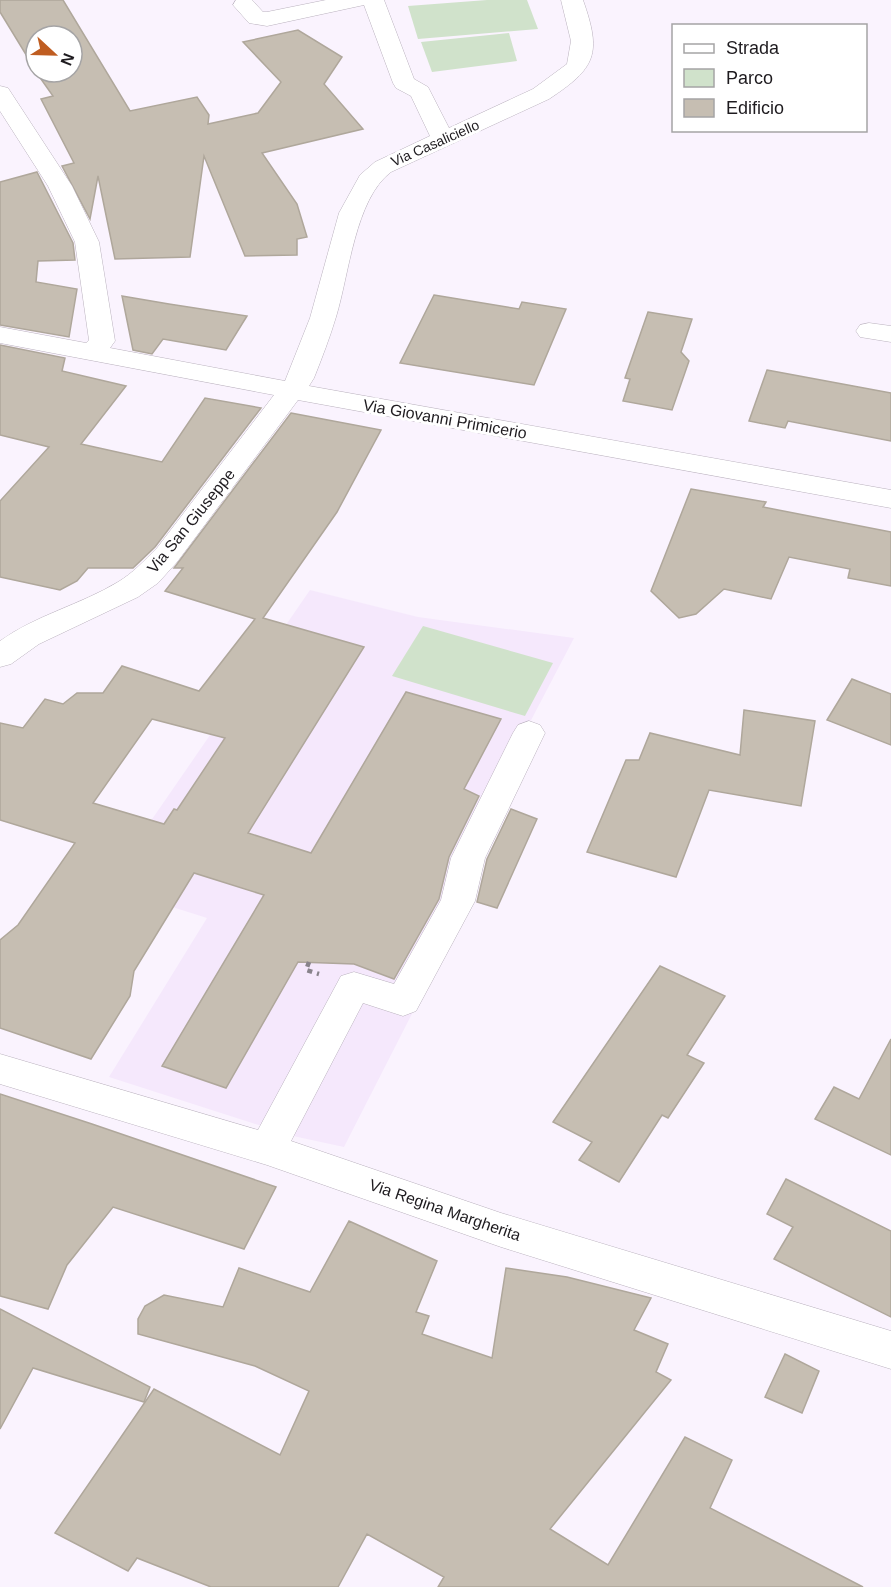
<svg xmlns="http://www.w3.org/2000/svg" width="891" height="1587" font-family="Helvetica,sans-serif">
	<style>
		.built { fill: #f5e8fc }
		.green { fill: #d0e2cb }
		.building { fill: #c6beb2; stroke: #afa79b; stroke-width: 1.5; fill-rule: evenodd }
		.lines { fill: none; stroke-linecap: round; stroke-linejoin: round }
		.minor-casing { stroke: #bab2be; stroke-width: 1 }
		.path { stroke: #88838b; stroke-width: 4.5; stroke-dasharray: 5 5; stroke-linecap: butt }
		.minor { fill: #fff; fill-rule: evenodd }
		.labels { text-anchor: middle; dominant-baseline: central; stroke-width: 6; stroke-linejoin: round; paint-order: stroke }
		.far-street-label { font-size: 14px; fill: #1e1b1f; stroke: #fff }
		.street-label { font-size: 16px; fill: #1e1b1f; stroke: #fff }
	</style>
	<rect width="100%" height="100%" fill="#faf3fe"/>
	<polygon class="built" points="310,590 418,617 574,638 528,726 478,866 468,904 344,1147 293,1136 109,1077 207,918 106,886"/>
	<g class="green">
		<polygon points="487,0 527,0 538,29 418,39 408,6"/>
		<polygon points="509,33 517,61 432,72 421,42"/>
		<polygon points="423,626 553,663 525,716 392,676"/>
	</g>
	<g class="building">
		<polygon points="0,0 63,0 130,111 197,97 209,115 208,124 258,113 281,82 243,42 298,30 342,57 324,84 363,129 262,153 297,204 307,237 297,239 297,255 245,256 204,156 190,257 115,259 98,176 90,219 62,166 74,163 41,99 53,96 36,72 72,72 72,36 36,36 36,71 0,12"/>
		<polygon points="37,172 73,243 75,260 38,261 36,282 77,289 69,337 0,325 0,182"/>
		<polygon points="434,295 519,309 522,302 566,309 534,385 400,363"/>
		<polygon points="122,296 169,304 247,316 226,350 163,339 152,354 133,350"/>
		<polygon points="648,312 692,319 681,352 689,361 672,410 623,401 630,379 625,378"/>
		<polygon points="0,345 65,358 62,371 126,386 81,444 162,462 205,398 261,408 155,547 133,568 88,568 77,581 60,590 0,577 0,501 49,447 0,435"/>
		<polygon points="767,370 891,393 891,441 788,421 785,428 749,421"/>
		<path d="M291 413 381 430 337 512 263 618 364 647 248 833 311 853 406 692 501 719 464 789 479 796 449 857 439 899 394 979 354 964 298 962 226 1088 162 1066 264 895 194 873 134 971 130 996 91 1059 0 1028V940L18 925 75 843 0 820V723L23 728 45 699 63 704 77 693H103L122 666 199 691 255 619 165 591 183 568H174ZM152 719 225 738 177 810 174 809 164 824 93 803Z"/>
		<polygon points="691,489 766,502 763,507 891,532 891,586 848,578 850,569 789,557 771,599 724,589 696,614 679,618 651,591"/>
		<polygon points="852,679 891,694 891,745 827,720"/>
		<polygon points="744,710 815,721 801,806 709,790 676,877 587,852 626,760 639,760 650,733 740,755"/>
		<polygon points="511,809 537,819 497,908 477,902 487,859"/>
		<polygon points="660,966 725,996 687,1055 704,1063 668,1118 662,1115 619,1182 579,1160 592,1142 553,1122"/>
		<polygon points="891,1039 891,1155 815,1119 834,1087 859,1099"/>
		<polygon points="0,1094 92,1124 276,1187 244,1249 113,1207 67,1265 48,1309 0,1296"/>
		<polygon points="786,1179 891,1231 891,1317 774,1259 793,1227 767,1214"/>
		<polygon points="349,1221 437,1261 416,1312 429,1316 422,1334 492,1358 506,1268 567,1277 651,1298 634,1330 668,1344 656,1372 671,1380 550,1529 608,1565 685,1437 732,1460 710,1508 863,1587 438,1587 444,1577 367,1534 338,1587 211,1587 137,1558 128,1571 55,1533 154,1389 280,1455 309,1391 255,1366 138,1334 138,1319 145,1306 164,1295 223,1307 239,1268 310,1292"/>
		<polygon points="0,1309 150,1387 144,1402 33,1368 0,1429"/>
		<polygon points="785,1354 819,1371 802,1413 765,1397"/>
	</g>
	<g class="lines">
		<g class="minor-casing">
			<g id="minor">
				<path d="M236 0H252L263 12H267L326 0H384L414 79 428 87 449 128 533 89 567 64 571 41 561 0H583C602 54 596 68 549 99L391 172C355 199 349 275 336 317 330 337 322 358 314 378L309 386 891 490V508L298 400 177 562 158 583 138 597 39 644 11 664 0 667V641C36 615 80 605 118 582 133 573 144 561 157 548L274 395 0 343V327L86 343 89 340 75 242 48 186 0 111V86L8 88 72 186 99 242 115 341 110 348 285 381 310 318 339 213 360 175 375 162 430 136 411 96 396 88 393 83 364 5 267 26 249 23 233 5Z"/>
				<polygon points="869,323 891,326 891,342 860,337 856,331 860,325"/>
				<polygon points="529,721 540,725 545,733 485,858 475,901 416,1011 403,1016 363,1003 291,1141 501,1213 891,1331 891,1369 501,1247 267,1165 0,1084 0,1054 258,1130 341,976 354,972 394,984 441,900 451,858 513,733 518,725"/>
			</g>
		</g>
		<polyline class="path" points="309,962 306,970 319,974"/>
		<use href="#minor" class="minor"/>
	</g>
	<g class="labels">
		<g class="far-street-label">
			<text transform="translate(435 143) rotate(-24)">Via Casaliciello</text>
		</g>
		<g class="street-label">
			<text transform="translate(445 419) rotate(10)">Via Giovanni Primicerio</text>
			<text transform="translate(191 521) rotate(-51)">Via San Giuseppe</text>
			<text transform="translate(445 1210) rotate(19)">Via Regina Margherita</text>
		</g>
	</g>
	<rect x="672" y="24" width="195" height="108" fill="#ffffff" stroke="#a5a4a5" stroke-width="1.5"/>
	<rect x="684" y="44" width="30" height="9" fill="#ffffff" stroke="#a5a4a5" stroke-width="1.5"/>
	<text x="726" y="54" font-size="18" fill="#1e1b1f">Strada</text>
	<rect x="684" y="69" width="30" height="18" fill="#d0e2cb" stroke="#a5a4a5" stroke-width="1.5"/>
	<text x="726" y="84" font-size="18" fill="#1e1b1f">Parco</text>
	<rect x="684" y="99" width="30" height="18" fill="#c6beb2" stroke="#a5a4a5" stroke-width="1.5"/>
	<text x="726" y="114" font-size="18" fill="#1e1b1f">Edificio</text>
	<g transform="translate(54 54) rotate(112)"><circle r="28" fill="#ffffff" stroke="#a5a4a5" stroke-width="1.5"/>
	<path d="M0-4.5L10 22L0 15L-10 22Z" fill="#bf5d21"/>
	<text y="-9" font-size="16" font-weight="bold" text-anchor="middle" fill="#1e1b1f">N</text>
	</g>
</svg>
